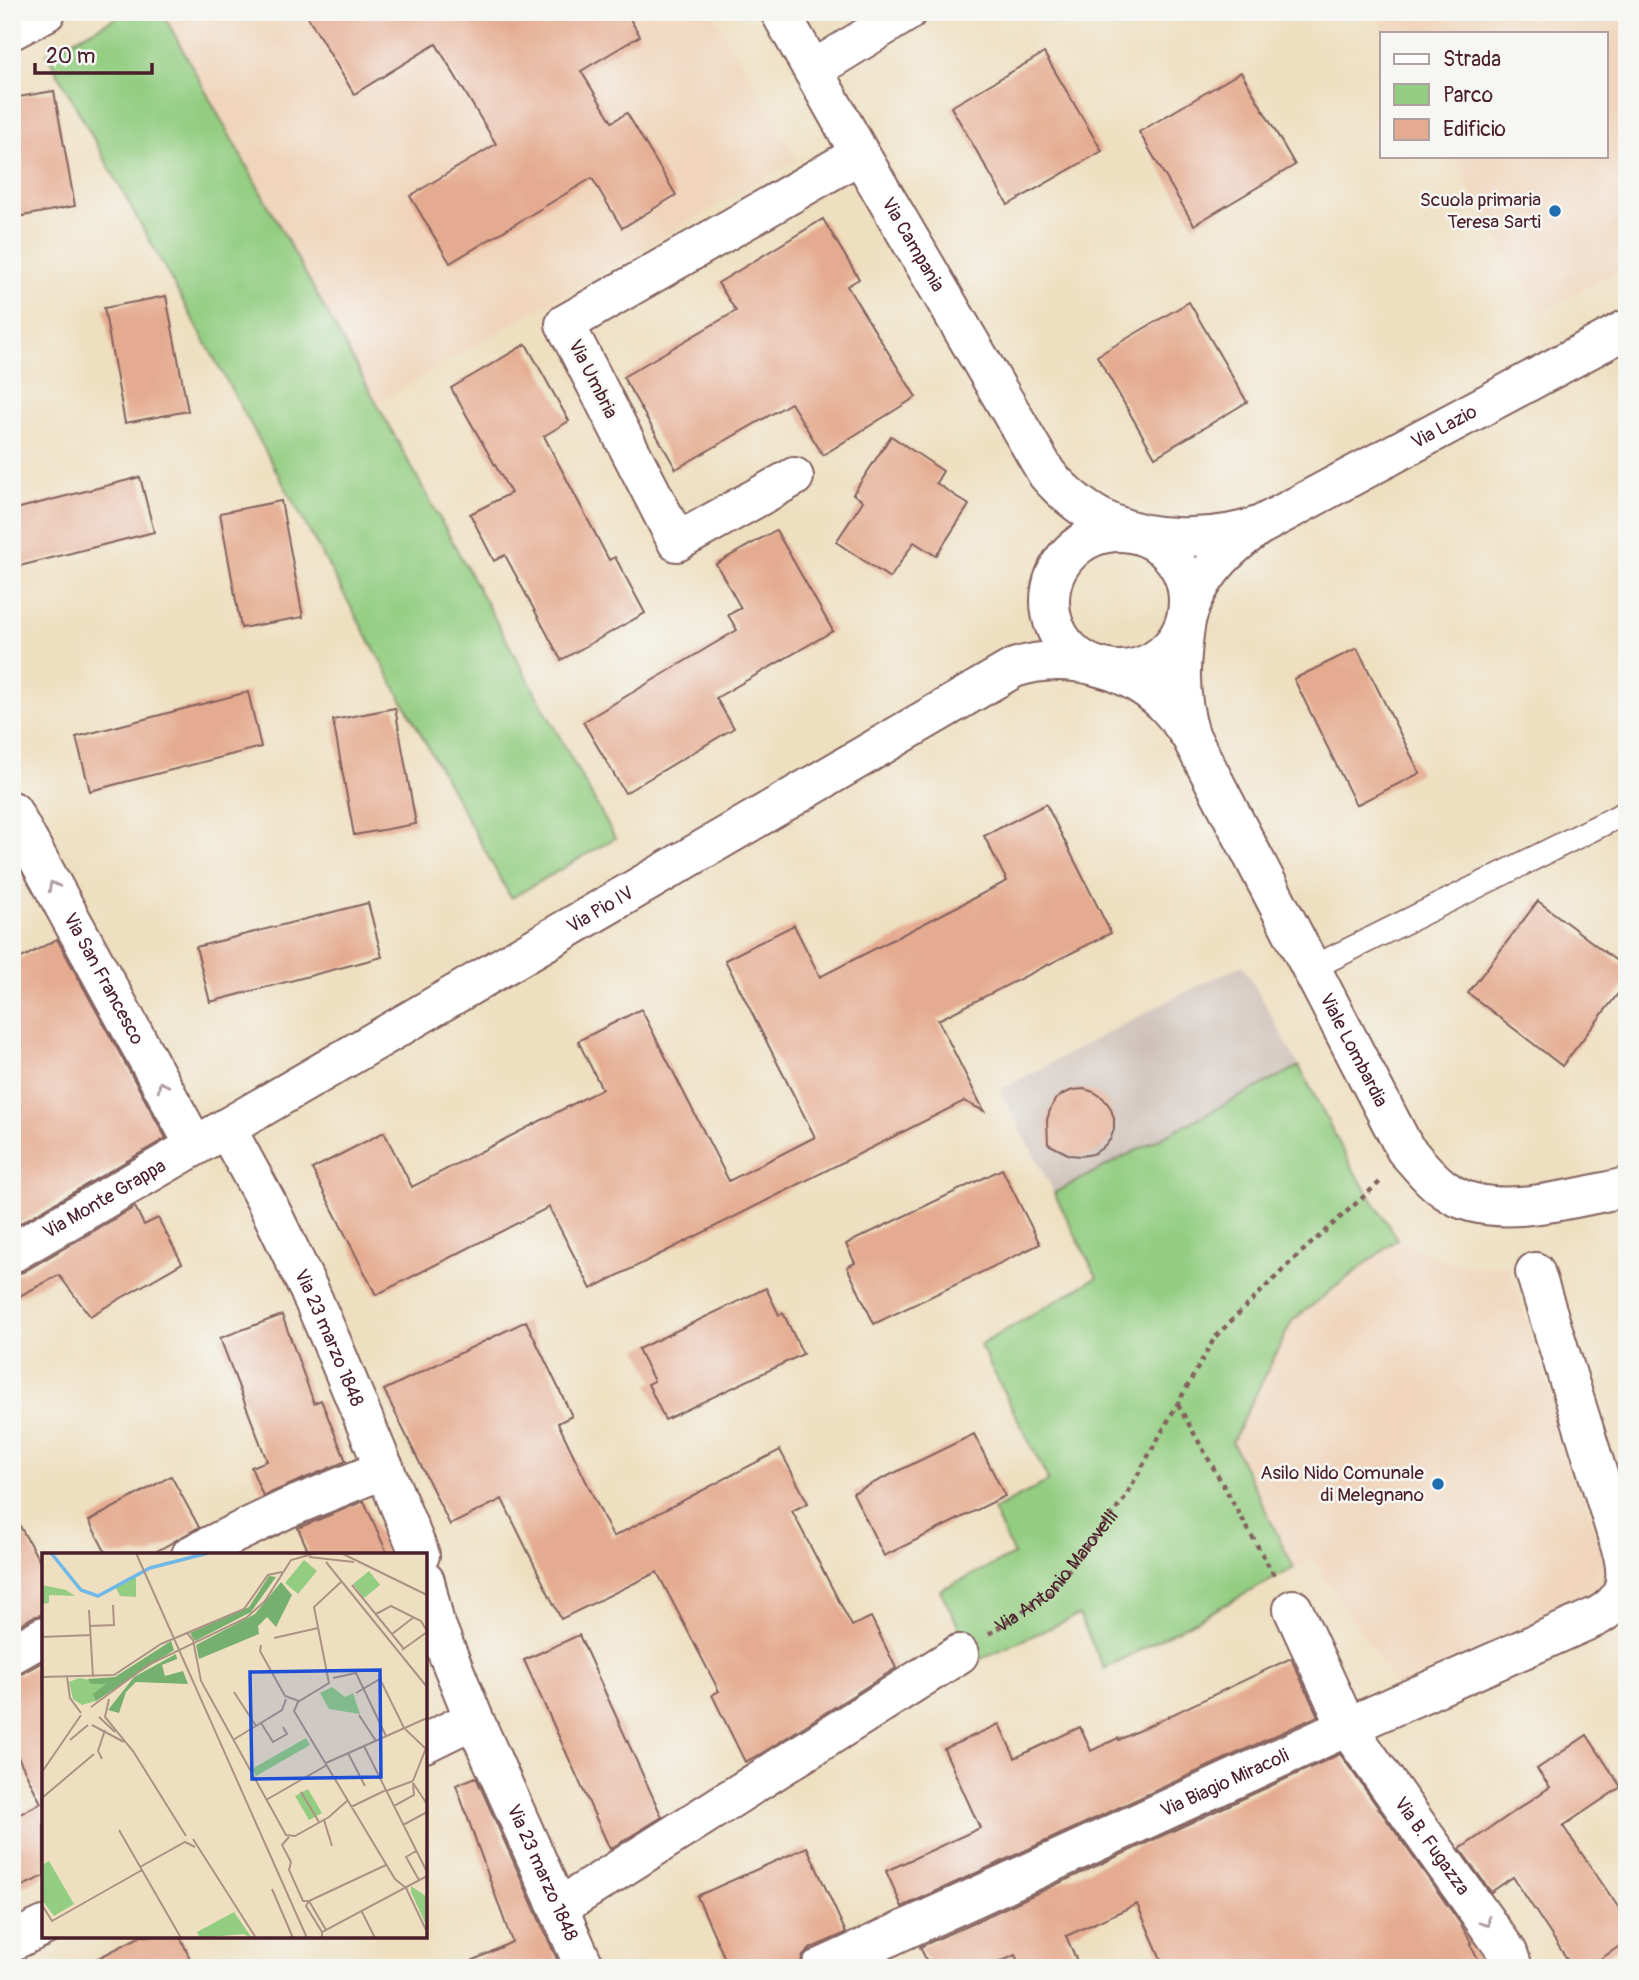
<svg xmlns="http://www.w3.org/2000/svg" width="1639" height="1980" font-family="Pangolin,sans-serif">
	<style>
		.built { fill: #f0d5bc }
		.industrial { fill: #cec1b9 }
		.green { fill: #93cd81; stroke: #6e7656; stroke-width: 2 }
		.building { fill: #e5ab90 }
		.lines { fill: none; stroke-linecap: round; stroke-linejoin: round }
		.lane-casing { stroke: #83625f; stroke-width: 26 }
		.street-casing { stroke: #83625f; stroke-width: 42 }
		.path { stroke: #83625f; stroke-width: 4.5; stroke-dasharray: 5 5; stroke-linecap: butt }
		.lane { stroke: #fff; stroke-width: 23 }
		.street { stroke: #fff; stroke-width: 38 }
		.oneway { stroke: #ae9aa0 }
		.poi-dot { fill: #1f6fb2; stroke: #f6f6f2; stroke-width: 2.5 }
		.labels { text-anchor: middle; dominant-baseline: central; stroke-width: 5; stroke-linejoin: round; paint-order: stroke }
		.poi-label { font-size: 19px; fill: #4a1f2b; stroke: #f6f6f2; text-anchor: end }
		.street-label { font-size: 19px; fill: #4a1f2b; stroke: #f6f6f2 }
		.inset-river { fill: none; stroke: #6fb8e7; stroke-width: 3.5 }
		.inset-road { fill: none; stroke: #ac9284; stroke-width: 2 }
		.view { fill: #1d4ed8; fill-opacity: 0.15; stroke: #1d4ed8; stroke-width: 3.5 }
		.inset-edge { fill: none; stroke: #4a1f2b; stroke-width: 3.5 }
	</style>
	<rect width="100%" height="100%" fill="#f6f6f2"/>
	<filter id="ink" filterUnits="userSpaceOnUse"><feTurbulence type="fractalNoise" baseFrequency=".0143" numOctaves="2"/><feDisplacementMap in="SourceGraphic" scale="14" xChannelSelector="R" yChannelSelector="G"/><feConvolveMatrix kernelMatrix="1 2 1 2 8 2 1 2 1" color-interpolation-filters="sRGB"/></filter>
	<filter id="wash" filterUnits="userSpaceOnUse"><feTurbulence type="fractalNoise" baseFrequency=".00686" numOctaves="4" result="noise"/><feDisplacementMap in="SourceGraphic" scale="28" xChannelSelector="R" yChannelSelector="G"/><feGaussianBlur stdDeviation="1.57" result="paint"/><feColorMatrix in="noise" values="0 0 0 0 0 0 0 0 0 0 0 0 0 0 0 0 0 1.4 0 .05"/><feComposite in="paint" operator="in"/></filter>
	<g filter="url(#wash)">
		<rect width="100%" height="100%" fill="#eedfc0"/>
		<g class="built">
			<polygon points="162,12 716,12 715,17 796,160 376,403"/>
			<polygon points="1374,12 1627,12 1627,265 1540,314 1453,156 1606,156 1606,33 1386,33"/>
			<polygon points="1397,1239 1434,1257 1461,1265 1484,1267 1508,1265 1615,1591 1398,1689 1313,1559 1294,1568 1232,1442 1292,1321"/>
		</g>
		<polygon class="industrial" points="1243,965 1299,1066 1054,1193 1000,1090 1185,992"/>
		<g class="green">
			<polygon points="127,12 162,12 615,838 511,898 47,54"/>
			<polygon points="1299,1066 1351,1166 1397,1239 1292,1321 1232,1442 1294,1568 1104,1669 1079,1615 976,1661 940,1590 1014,1555 993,1510 1049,1481 980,1345 1097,1277 1054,1193"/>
		</g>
		<g id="blocks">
			<g class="building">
				<polygon points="305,12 626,12 640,36 581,71 612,122 627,113 676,195 622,228 592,178 450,263 410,196 496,144 436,44 354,94"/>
				<polygon points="1044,53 1102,151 1008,205 951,107"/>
				<polygon points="1241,72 1295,165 1194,225 1139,132"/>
				<polygon points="54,91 75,206 12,218 12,98"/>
				<polygon points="823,219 859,279 847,286 916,397 823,455 791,403 676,469 623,377 736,311 718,283"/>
				<polygon points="166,296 188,411 125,423 104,308"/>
				<polygon points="1189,302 1247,402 1155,457 1097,356"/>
				<polygon points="526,344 569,421 544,436 609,560 615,557 645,613 561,660 505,555 494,561 470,514 511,493 451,388"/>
				<polygon points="891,436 943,471 936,483 969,505 936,556 914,542 890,578 836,542 863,501 853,494"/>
				<polygon points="140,477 154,532 12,568 12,510"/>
				<polygon points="281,501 303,617 241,628 220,513"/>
				<polygon points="776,530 833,631 716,698 734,728 625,793 583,722 737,630 728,615 741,608 716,564"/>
				<polygon points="1357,648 1420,773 1356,805 1294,679"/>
				<polygon points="248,692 261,747 90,791 76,737"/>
				<polygon points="395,708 416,824 354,835 333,720"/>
				<polygon points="1046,804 1111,933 938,1020 984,1111 964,1101 591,1289 549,1207 376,1295 312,1169 384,1132 412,1187 602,1089 578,1041 641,1009 729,1181 815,1137 725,960 794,925 820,977 1007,881 984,836"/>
				<polygon points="1538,901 1627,969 1627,982 1562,1066 1468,993"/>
				<polygon points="368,903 382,957 210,1002 196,947"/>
				<polygon points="57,939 166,1138 12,1228 12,963"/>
				<polygon points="1084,1089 1094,1092 1103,1098 1110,1107 1114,1118 1114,1129 1110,1140 1102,1148 1093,1154 1081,1156 1070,1155 1048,1144 1047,1120 1050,1110 1055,1100 1063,1094 1073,1090"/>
				<polygon points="1002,1169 1040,1244 874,1324 847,1267 855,1263 846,1244"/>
				<polygon points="135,1207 144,1225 158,1218 182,1263 90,1316 59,1275 12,1300 12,1275 23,1272"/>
				<polygon points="766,1288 779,1315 783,1313 803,1354 665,1420 648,1384 654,1381 638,1349"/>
				<polygon points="282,1315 314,1403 321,1400 346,1461 263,1496 251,1467 267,1461 220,1338"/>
				<polygon points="526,1321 572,1416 558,1423 613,1537 780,1450 808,1503 792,1511 852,1626 871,1617 896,1668 759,1755 745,1762 712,1695 719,1691 657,1572 561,1619 502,1499 450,1525 384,1390"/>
				<polygon points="974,1434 1005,1496 884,1556 853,1493"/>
				<polygon points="171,1476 199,1527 150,1555 107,1555 89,1521"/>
				<polygon points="364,1501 388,1555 310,1555 298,1528"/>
				<polygon points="12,1512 44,1569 44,1614 33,1617 12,1629"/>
				<polygon points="579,1635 662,1817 610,1849 524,1660"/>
				<polygon points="1291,1658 1318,1716 902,1907 886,1871 980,1828 944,1749 999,1724 1015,1758 1080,1727 1091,1751 1118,1738 1119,1740"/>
				<polygon points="44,1661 44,1876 12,1891 12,1818 41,1803 12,1745 12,1676 23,1673"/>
				<polygon points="1587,1735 1621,1787 1563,1826 1627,1920 1627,1941 1587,1968 1573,1968 1513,1877 1491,1892 1460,1849 1550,1787 1537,1769"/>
				<polygon points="1340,1754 1460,1923 1472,1943 1470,1944 1482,1968 1165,1968 1137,1904 1066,1936 1080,1968 1021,1968 1015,1955 987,1968 930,1968 920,1947"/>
				<polygon points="476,1777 539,1919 561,1968 457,1968 512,1942 456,1785"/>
				<polygon points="807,1847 846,1933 811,1948 803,1956 799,1968 729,1968 697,1896"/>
				<polygon points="141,1936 180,1936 194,1968 79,1968"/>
			</g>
		</g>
	</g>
	<g filter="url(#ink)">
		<use href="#blocks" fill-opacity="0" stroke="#83625f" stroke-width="2"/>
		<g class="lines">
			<g class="lane-casing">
				<polyline id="lane" points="1312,968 1627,812"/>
			</g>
			<g class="street-casing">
				<g id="street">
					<path id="s2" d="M780 12 860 154 1047 474C1086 519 1132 540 1191 537 1215 537 1239 533 1261 525L1627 329"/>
					<polyline points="12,30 46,12"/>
					<polyline points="813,70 907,12"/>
					<polyline points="794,477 677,542 565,324 860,154"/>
					<circle cx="1119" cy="601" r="69"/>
					<path d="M1190 735C1182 708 1179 682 1182 654 1183 642 1184 629 1187 617 1197 580 1225 550 1256 528"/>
					<path id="s3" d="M12 811 195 1146"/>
					<path id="s4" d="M226 1128 267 1203 309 1290 332 1343 420 1555"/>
					<path id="s5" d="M12 1253 1014 668C1065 651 1125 666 1164 703 1174 713 1183 725 1191 737L1405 1149C1418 1163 1430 1180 1447 1191 1491 1223 1577 1197 1627 1187"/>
					<polyline points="191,1555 286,1509 385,1469"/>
					<path id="s6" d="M425 1581 434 1620 474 1719 585 1968"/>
					<path id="s7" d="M1293 1609 1347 1727 1508 1953 1513 1968"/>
					<polyline points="12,1654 44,1636"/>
					<polyline points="425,1743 474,1719"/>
					<polyline points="558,1908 959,1654"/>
					<polyline points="12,1941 44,1926"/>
					<path id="s8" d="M821 1968 1347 1727 1598 1616C1625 1600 1629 1584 1623 1555L1535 1272"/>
				</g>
			</g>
			<g class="path">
				<polyline points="1178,1405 1275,1577"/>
				<path id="s1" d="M989 1634 1051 1592 1123 1501 1215 1337 1295 1258 1381 1181"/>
			</g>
			<use href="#lane" class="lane"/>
			<use href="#street" class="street"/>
		</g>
		<defs><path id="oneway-chevron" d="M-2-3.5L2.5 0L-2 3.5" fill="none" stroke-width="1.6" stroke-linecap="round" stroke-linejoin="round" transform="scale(1.75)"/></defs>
		<g class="oneway">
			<use href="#oneway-chevron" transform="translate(53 886) rotate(-118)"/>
			<use href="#oneway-chevron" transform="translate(162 1086) rotate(-118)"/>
			<use href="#oneway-chevron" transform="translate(1486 1922) rotate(54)"/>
		</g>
	</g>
	<g class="poi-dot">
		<circle cx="1555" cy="211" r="7"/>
		<circle cx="1438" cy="1484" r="7"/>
	</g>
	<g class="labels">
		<g class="poi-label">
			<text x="1541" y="200">Scuola primaria<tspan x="1541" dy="22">Teresa Sarti</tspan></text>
			<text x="1424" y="1473">Asilo Nido Comunale<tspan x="1424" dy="22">di Melegnano</tspan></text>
		</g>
		<g class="street-label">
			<text stroke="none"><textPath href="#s2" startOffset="268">Via Campania</textPath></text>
			<text transform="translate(593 379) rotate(63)">Via Umbria</text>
			<text stroke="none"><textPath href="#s2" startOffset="976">Via Lazio</textPath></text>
			<text stroke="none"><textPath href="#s5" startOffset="681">Via Pio IV</textPath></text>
			<text stroke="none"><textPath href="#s3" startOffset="191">Via San Francesco</textPath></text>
			<text stroke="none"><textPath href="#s5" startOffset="1718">Viale Lombardia</textPath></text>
			<text stroke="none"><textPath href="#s5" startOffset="107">Via Monte Grappa</textPath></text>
			<text stroke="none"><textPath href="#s4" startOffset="234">Via 23 marzo 1848</textPath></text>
			<text stroke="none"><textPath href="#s1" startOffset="93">Via Antonio Marovelli</textPath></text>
			<text stroke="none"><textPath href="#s8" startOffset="444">Via Biagio Miracoli</textPath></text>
			<text stroke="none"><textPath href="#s7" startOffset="276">Via B. Fugazza</textPath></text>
			<text stroke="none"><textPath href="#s6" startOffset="315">Via 23 marzo 1848</textPath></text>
		</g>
	</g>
	<g transform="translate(42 1553)">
		<rect width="385" height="385" fill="#eedfc0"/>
		<path d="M262 7 275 18 256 41 243 30ZM327 18 338 32 322 45 311 31ZM94 24V44L78 43 74 35ZM0 32 24 37 33 43 7 42V50L0 51ZM37 125 65 130 54 148 40 152 31 146 27 129ZM290 134 303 144 311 140 318 161 287 156 278 140ZM264 185 268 192 214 223 210 216ZM266 236 280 260 267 267 253 243ZM7 308 32 351 12 363 0 347V312ZM369 333 385 344V374L369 339ZM192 359 210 385 201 381 158 385 155 379Z" fill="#93cd81"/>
		<path d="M227 23 234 24 209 59 153 88 148 80 207 54ZM239 29 250 42 234 74 225 64 216 73 217 81 157 106 154 92 213 61ZM129 88 132 97 54 148 51 141 64 131H49L46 126 73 124ZM134 101 135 106 120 112 123 123 141 118 146 131 94 129 84 139 77 160 66 157 92 124Z" fill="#76b06f"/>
		<path class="inset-river" d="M9 0 39 37 56 43 108 15 166 0"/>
		<path class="inset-road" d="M94 0 265 385M299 0 385 42M267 4 312 9M284 9 385 134M300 28 272 54 287 130 256 149 252 158 353 326 364 335M310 32 362 96M47 57 51 124M334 61 349 53 379 68 385 78M48 73 72 72 71 52M145 80 151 87 159 128 244 282 253 283 287 264 306 247M350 81 372 64M0 84 49 82M232 85 276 75M219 92 218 98 243 143 257 148M360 97 385 79M0 124 72 122 119 91 202 56 226 22 240 19M25 124 28 145 39 160M291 125 314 120 344 183M192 139 214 173M314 140 338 126 362 175 384 196M67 146 63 164 91 198 144 283M49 154 106 112 204 65 223 48 249 7 274 0M317 162 334 188M57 164 73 179M219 170 231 189 245 181 241 174M50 172 82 189M28 187 46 172M191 187 240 157 244 146M322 193 385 319M306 200 323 233M60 206 56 198 63 177M284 210 385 165M0 219 39 162M371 228 384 195M371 230 385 251M344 238 371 228M259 239 277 269M0 245 52 201M224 247 285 212M352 253 372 242 371 230M309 254 344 237M282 267 290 293M361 272 385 259M77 277 139 385M247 284 240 292 249 309 247 317 261 348H267M151 286 214 385M374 298 364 304 377 327M98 314 143 289 153 294M364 335 385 379M230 336 251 385M267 348 344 312M267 348 264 353 280 379M267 348 284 377M0 352 10 368 100 317M320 359 333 385M280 385V379L385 323"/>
		<path class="view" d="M338 117 339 224 210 226 208 119Z"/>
		<rect width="385" height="385" class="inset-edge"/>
	</g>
	<rect width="1639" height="1980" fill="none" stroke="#f6f6f2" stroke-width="42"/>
	<rect x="1380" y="32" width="228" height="126" fill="#f6f6f2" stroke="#b1a0a2" stroke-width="2"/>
	<rect x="1394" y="54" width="35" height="10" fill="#ffffff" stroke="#b1a0a2" stroke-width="2"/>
	<text x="1443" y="66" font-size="21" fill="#4a1f2b">Strada</text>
	<rect x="1394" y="84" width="35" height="21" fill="#93cd81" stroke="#b1a0a2" stroke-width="2"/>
	<text x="1443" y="102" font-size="21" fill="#4a1f2b">Parco</text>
	<rect x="1394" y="119" width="35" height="21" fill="#e5ab90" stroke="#b1a0a2" stroke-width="2"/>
	<text x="1443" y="136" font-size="21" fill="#4a1f2b">Edificio</text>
	<path d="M35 63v10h117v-10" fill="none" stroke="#4a1f2b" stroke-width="3.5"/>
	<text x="46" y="63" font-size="21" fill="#4a1f2b" stroke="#f6f6f2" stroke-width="5" paint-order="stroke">20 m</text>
</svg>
